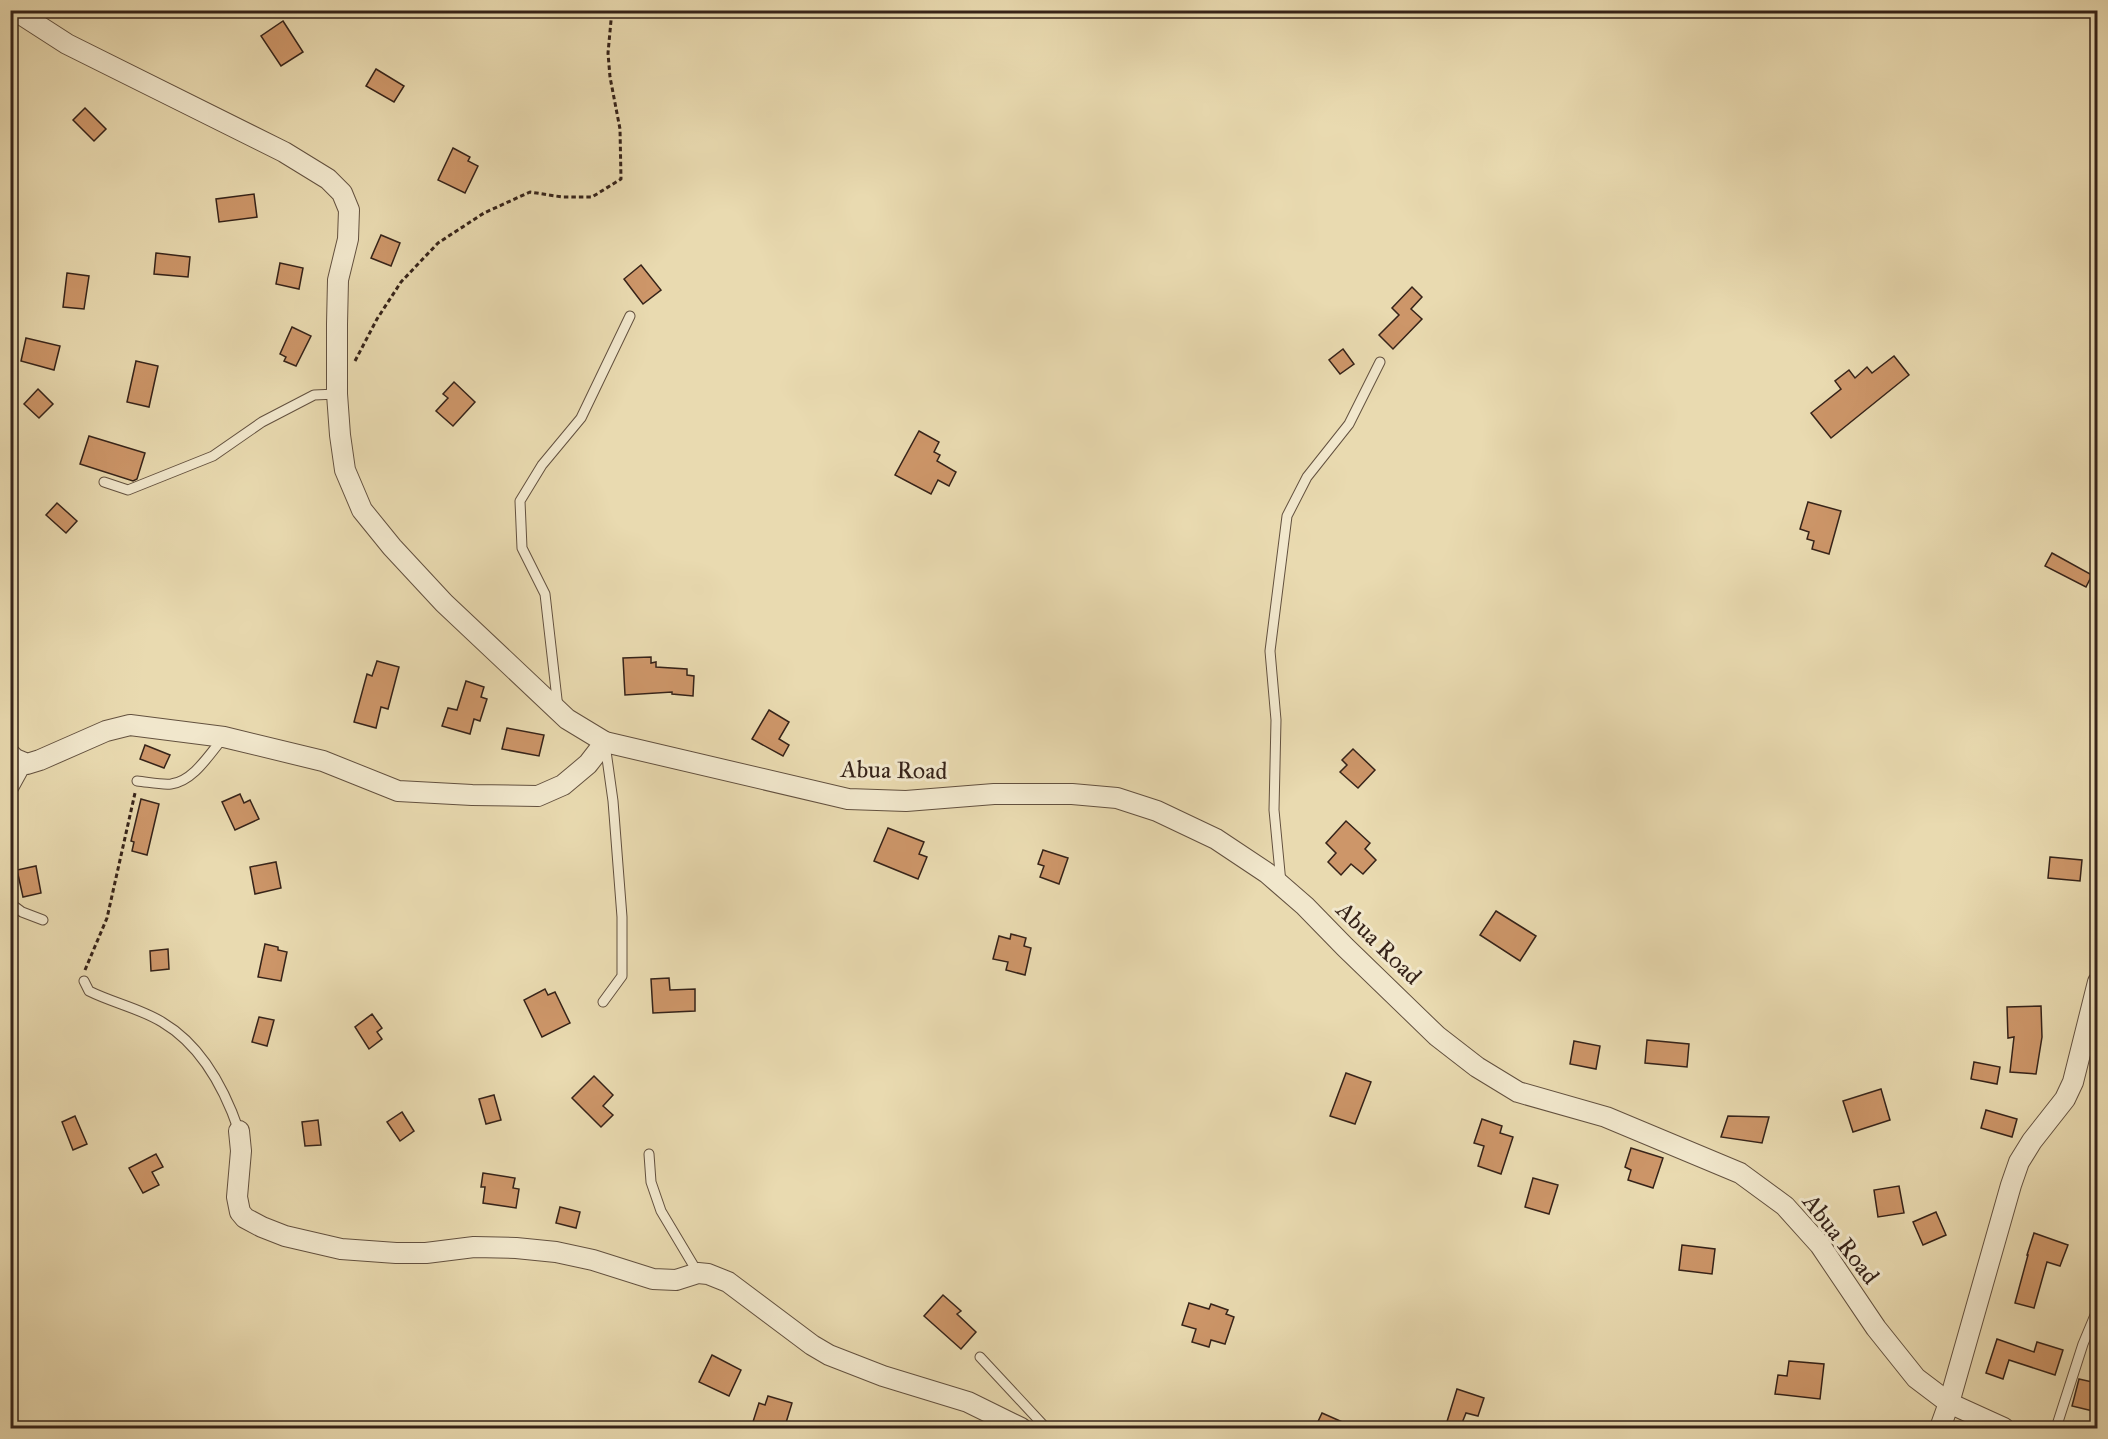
<svg xmlns="http://www.w3.org/2000/svg" width="2108" height="1439" font-family="'IM FELL Great Primer',serif">
	<style>
		.building { fill: #cd9669; stroke: #362319; stroke-width: 1.5 }
		.lines { fill: none; stroke-linecap: round; stroke-linejoin: round }
		.lane-casing { stroke: #63513f; stroke-width: 11 }
		.street-casing { stroke: #63513f; stroke-width: 22 }
		.path { stroke: #362319; stroke-width: 3; stroke-dasharray: 4.5 3; stroke-linecap: butt }
		.lane { stroke: #f1e7cc; stroke-width: 9 }
		.street { stroke: #f1e7cc; stroke-width: 20 }
		.labels { text-anchor: middle; dominant-baseline: central; stroke-width: 6; stroke-linejoin: round; paint-order: stroke }
		.street-label { font-size: 24px; fill: #362319; stroke: #f1e7cc }
	</style>
	<rect width="100%" height="100%" fill="#e9dab0"/>
	<filter id="stains"><feTurbulence type="fractalNoise" baseFrequency=".00333" numOctaves="4"/><feColorMatrix values="0 0 0 0 .2 0 0 0 0 .09 0 0 0 0 .02 0 0 0 .5 -.17"/></filter>
	<radialGradient id="worn" r=".72"><stop offset=".6" stop-color="#630" stop-opacity="0"/><stop offset="1" stop-color="#630" stop-opacity=".3"/></radialGradient>
	<g class="building">
		<polygon points="283,21 303,52 281,66 261,36"/>
		<polygon points="376,69 404,86 394,102 366,86"/>
		<polygon points="85,108 106,129 94,141 73,120"/>
		<polygon points="453,148 470,157 468,161 478,166 465,193 438,180"/>
		<polygon points="254,194 257,217 219,222 216,199"/>
		<polygon points="381,235 400,243 391,266 371,258"/>
		<polygon points="156,253 190,257 188,277 154,274"/>
		<polygon points="280,263 303,268 299,289 276,284"/>
		<polygon points="641,265 661,290 643,304 624,279"/>
		<polygon points="67,273 89,276 84,309 63,307"/>
		<polygon points="1412,287 1422,297 1411,309 1422,319 1393,349 1379,335 1399,315 1392,308"/>
		<polygon points="292,327 311,336 296,366 284,361 286,357 280,354"/>
		<polygon points="26,338 60,346 54,370 21,361"/>
		<polygon points="1343,349 1354,364 1340,374 1329,360"/>
		<polygon points="1894,356 1909,375 1831,438 1811,413 1841,389 1835,381 1849,370 1855,378 1867,367 1872,373"/>
		<polygon points="136,361 158,366 149,407 127,402"/>
		<polygon points="454,382 475,402 453,426 436,411 448,398 443,394"/>
		<polygon points="38,389 53,404 39,418 24,404"/>
		<polygon points="919,431 939,442 934,452 940,455 937,461 956,472 949,486 938,480 931,494 895,475"/>
		<polygon points="89,436 145,453 137,479 133,481 80,464"/>
		<polygon points="1808,502 1841,511 1829,554 1812,549 1814,541 1807,539 1809,532 1800,529"/>
		<polygon points="57,503 77,521 66,533 46,515"/>
		<polygon points="2052,553 2092,575 2086,587 2045,566"/>
		<polygon points="651,657 651,663 656,662 656,667 687,669 687,675 694,676 693,696 672,694 672,692 625,695 623,658"/>
		<polygon points="377,661 399,667 388,709 381,707 376,728 354,722 367,674 372,676"/>
		<polygon points="466,681 484,687 481,697 487,699 480,721 474,719 470,734 442,726 448,708 457,710"/>
		<polygon points="769,710 789,722 779,739 789,745 783,756 752,739"/>
		<polygon points="507,728 544,735 539,756 502,749"/>
		<polygon points="145,745 170,755 164,768 140,759"/>
		<polygon points="1353,749 1375,770 1358,788 1340,772 1347,765 1342,760"/>
		<polygon points="240,794 244,803 250,800 259,819 235,830 222,802"/>
		<polygon points="141,799 159,804 147,855 132,851 134,842 131,841"/>
		<polygon points="1346,821 1370,843 1365,849 1376,860 1363,874 1351,864 1341,875 1328,862 1336,853 1326,843"/>
		<polygon points="888,828 924,842 919,854 927,857 918,879 874,861"/>
		<polygon points="1043,850 1068,858 1059,884 1040,877 1044,866 1038,864"/>
		<polygon points="2050,857 2082,860 2080,881 2048,878"/>
		<polygon points="276,862 281,888 255,894 250,867"/>
		<polygon points="36,866 41,893 23,897 17,870"/>
		<polygon points="1496,911 1536,936 1520,961 1480,935"/>
		<polygon points="1011,934 1026,938 1024,946 1031,948 1025,975 1006,970 1008,962 993,959 999,936 1010,939"/>
		<polygon points="265,944 278,947 278,950 287,952 281,981 258,977"/>
		<polygon points="168,949 169,969 151,971 150,951"/>
		<polygon points="669,978 670,990 695,989 695,1011 653,1013 651,979"/>
		<polygon points="545,989 548,995 555,992 570,1023 542,1037 524,1000"/>
		<polygon points="2041,1006 2042,1037 2036,1074 2010,1072 2014,1037 2008,1038 2007,1007"/>
		<polygon points="372,1014 382,1028 377,1032 382,1039 369,1049 355,1027"/>
		<polygon points="259,1017 274,1020 267,1046 252,1042"/>
		<polygon points="1647,1040 1689,1044 1687,1067 1645,1063"/>
		<polygon points="1574,1041 1600,1046 1596,1069 1570,1064"/>
		<polygon points="1974,1062 2000,1067 1997,1084 1971,1079"/>
		<polygon points="1346,1073 1371,1082 1355,1124 1330,1116"/>
		<polygon points="594,1076 613,1095 603,1106 613,1115 601,1127 572,1098"/>
		<polygon points="1881,1089 1890,1120 1853,1132 1843,1101"/>
		<polygon points="494,1095 501,1120 486,1124 479,1099"/>
		<polygon points="1986,1110 2017,1119 2012,1137 1981,1128"/>
		<polygon points="402,1112 414,1131 400,1141 387,1122"/>
		<polygon points="75,1116 87,1144 73,1150 62,1122"/>
		<polygon points="1728,1116 1769,1117 1762,1143 1721,1137"/>
		<polygon points="1482,1119 1502,1126 1500,1133 1513,1137 1501,1174 1478,1166 1484,1146 1474,1143"/>
		<polygon points="318,1120 321,1145 305,1146 302,1122"/>
		<polygon points="1631,1148 1663,1158 1653,1188 1628,1180 1631,1170 1625,1167"/>
		<polygon points="156,1154 163,1167 152,1172 159,1185 143,1193 129,1168"/>
		<polygon points="483,1173 515,1178 513,1188 519,1189 516,1208 483,1203 485,1187 481,1187"/>
		<polygon points="1533,1178 1558,1185 1549,1214 1525,1207"/>
		<polygon points="1899,1186 1904,1213 1878,1217 1874,1190"/>
		<polygon points="560,1207 580,1212 576,1228 556,1223"/>
		<polygon points="1936,1212 1946,1235 1923,1245 1913,1222"/>
		<polygon points="2034,1233 2068,1245 2060,1266 2047,1262 2034,1308 2015,1303 2028,1255 2027,1255"/>
		<polygon points="1682,1245 1715,1249 1712,1274 1679,1270"/>
		<polygon points="943,1295 961,1311 957,1314 976,1332 961,1349 924,1316"/>
		<polygon points="1189,1303 1209,1309 1211,1304 1228,1310 1226,1314 1234,1317 1225,1344 1211,1340 1209,1347 1192,1342 1196,1329 1182,1325"/>
		<polygon points="1997,1339 2034,1352 2037,1342 2063,1350 2055,1375 2009,1360 2003,1379 1986,1373"/>
		<polygon points="712,1355 741,1370 729,1396 699,1382"/>
		<polygon points="1789,1361 1824,1364 1820,1399 1775,1394 1778,1375 1787,1376"/>
		<polygon points="2079,1379 2097,1383 2097,1412 2072,1406"/>
		<polygon points="1457,1389 1484,1398 1478,1416 1466,1413 1460,1428 1445,1428"/>
		<polygon points="768,1396 792,1403 785,1426 778,1424 777,1428 751,1428 759,1403 765,1405"/>
		<polygon points="1322,1413 1356,1428 1315,1428"/>
	</g>
	<g class="lines">
		<g class="lane-casing">
			<g id="lane">
				<polyline points="104,482 128,490 213,456 262,422 314,395 337,394"/>
				<polyline points="558,708 545,594 522,548 520,501 542,465 581,418 630,316"/>
				<path d="M137 781C148 782 161 785 171 784 194 781 210 753 224 737"/>
				<polyline points="10,795 27,764"/>
				<polyline points="1281,883 1274,810 1276,720 1270,651 1287,516 1307,477 1349,424 1380,362"/>
				<polyline points="10,903 22,912 43,920"/>
				<path d="M84 981 89 991C113 1003 139 1008 162 1022 201 1045 225 1090 239 1131"/>
				<polyline points="603,1002 622,976 622,917 613,801 605,744"/>
				<polyline points="649,1154 651,1182 661,1211 698,1273"/>
				<polyline points="980,1357 1046,1428"/>
				<polyline points="2056,1428 2083,1344 2098,1308"/>
			</g>
		</g>
		<g class="street-casing">
			<g id="street">
				<polyline points="22,10 22,15 67,44 284,152 328,179 342,193 349,210 348,239 338,280 337,324 337,394 340,435 345,470 362,510 392,547 444,603 567,719 605,742 848,799 906,801 994,794 1072,794 1117,798 1157,811 1216,839 1267,873 1305,906 1345,947 1437,1036 1477,1067 1518,1092 1606,1117 1740,1173 1785,1206 1820,1245 1876,1328 1916,1378 1949,1403 2004,1428"/>
				<polyline points="10,754 15,759 27,764 40,760 106,731 130,725 224,737 323,761 398,791 472,795 538,796 563,785 588,764 605,742"/>
				<polyline points="239,1131 241,1151 237,1197 240,1212 245,1218 262,1227 285,1236 341,1249 396,1253 426,1253 474,1247 516,1248 556,1252 593,1260 653,1279 676,1280 698,1273 708,1274 728,1282 812,1345 829,1355 883,1376 968,1402 1021,1428"/>
				<polyline points="1940,1428 1949,1403 2011,1185 2019,1162 2032,1141 2065,1099 2073,1082 2098,982"/>
			</g>
		</g>
		<g class="path">
			<polyline points="355,361 377,319 401,282 438,243 484,213 530,192 562,197 592,197 621,179 620,129 610,77 608,53 612,10"/>
			<polyline points="85,970 107,918 135,793"/>
		</g>
		<use href="#lane" class="lane"/>
		<use href="#street" class="street"/>
	</g>
	<g class="labels">
		<g class="street-label">
			<text transform="translate(894 770) rotate(1)">Abua Road</text>
			<text transform="translate(1379 943) rotate(44)">Abua Road</text>
			<text transform="translate(1841 1239) rotate(52)">Abua Road</text>
		</g>
	</g>
	<rect width="2108" height="1439" fill="none" stroke="#e9dab0" stroke-width="36"/>
	<rect x="12" y="12" width="2084" height="1415" fill="none" stroke="#362319" stroke-width="3"/>
	<rect x="18" y="18" width="2072" height="1403" fill="none" stroke="#362319" stroke-width="1.5"/>
	<rect width="100%" height="100%" filter="url(#stains)"/>
	<rect width="100%" height="100%" fill="url(#worn)"/>
</svg>
